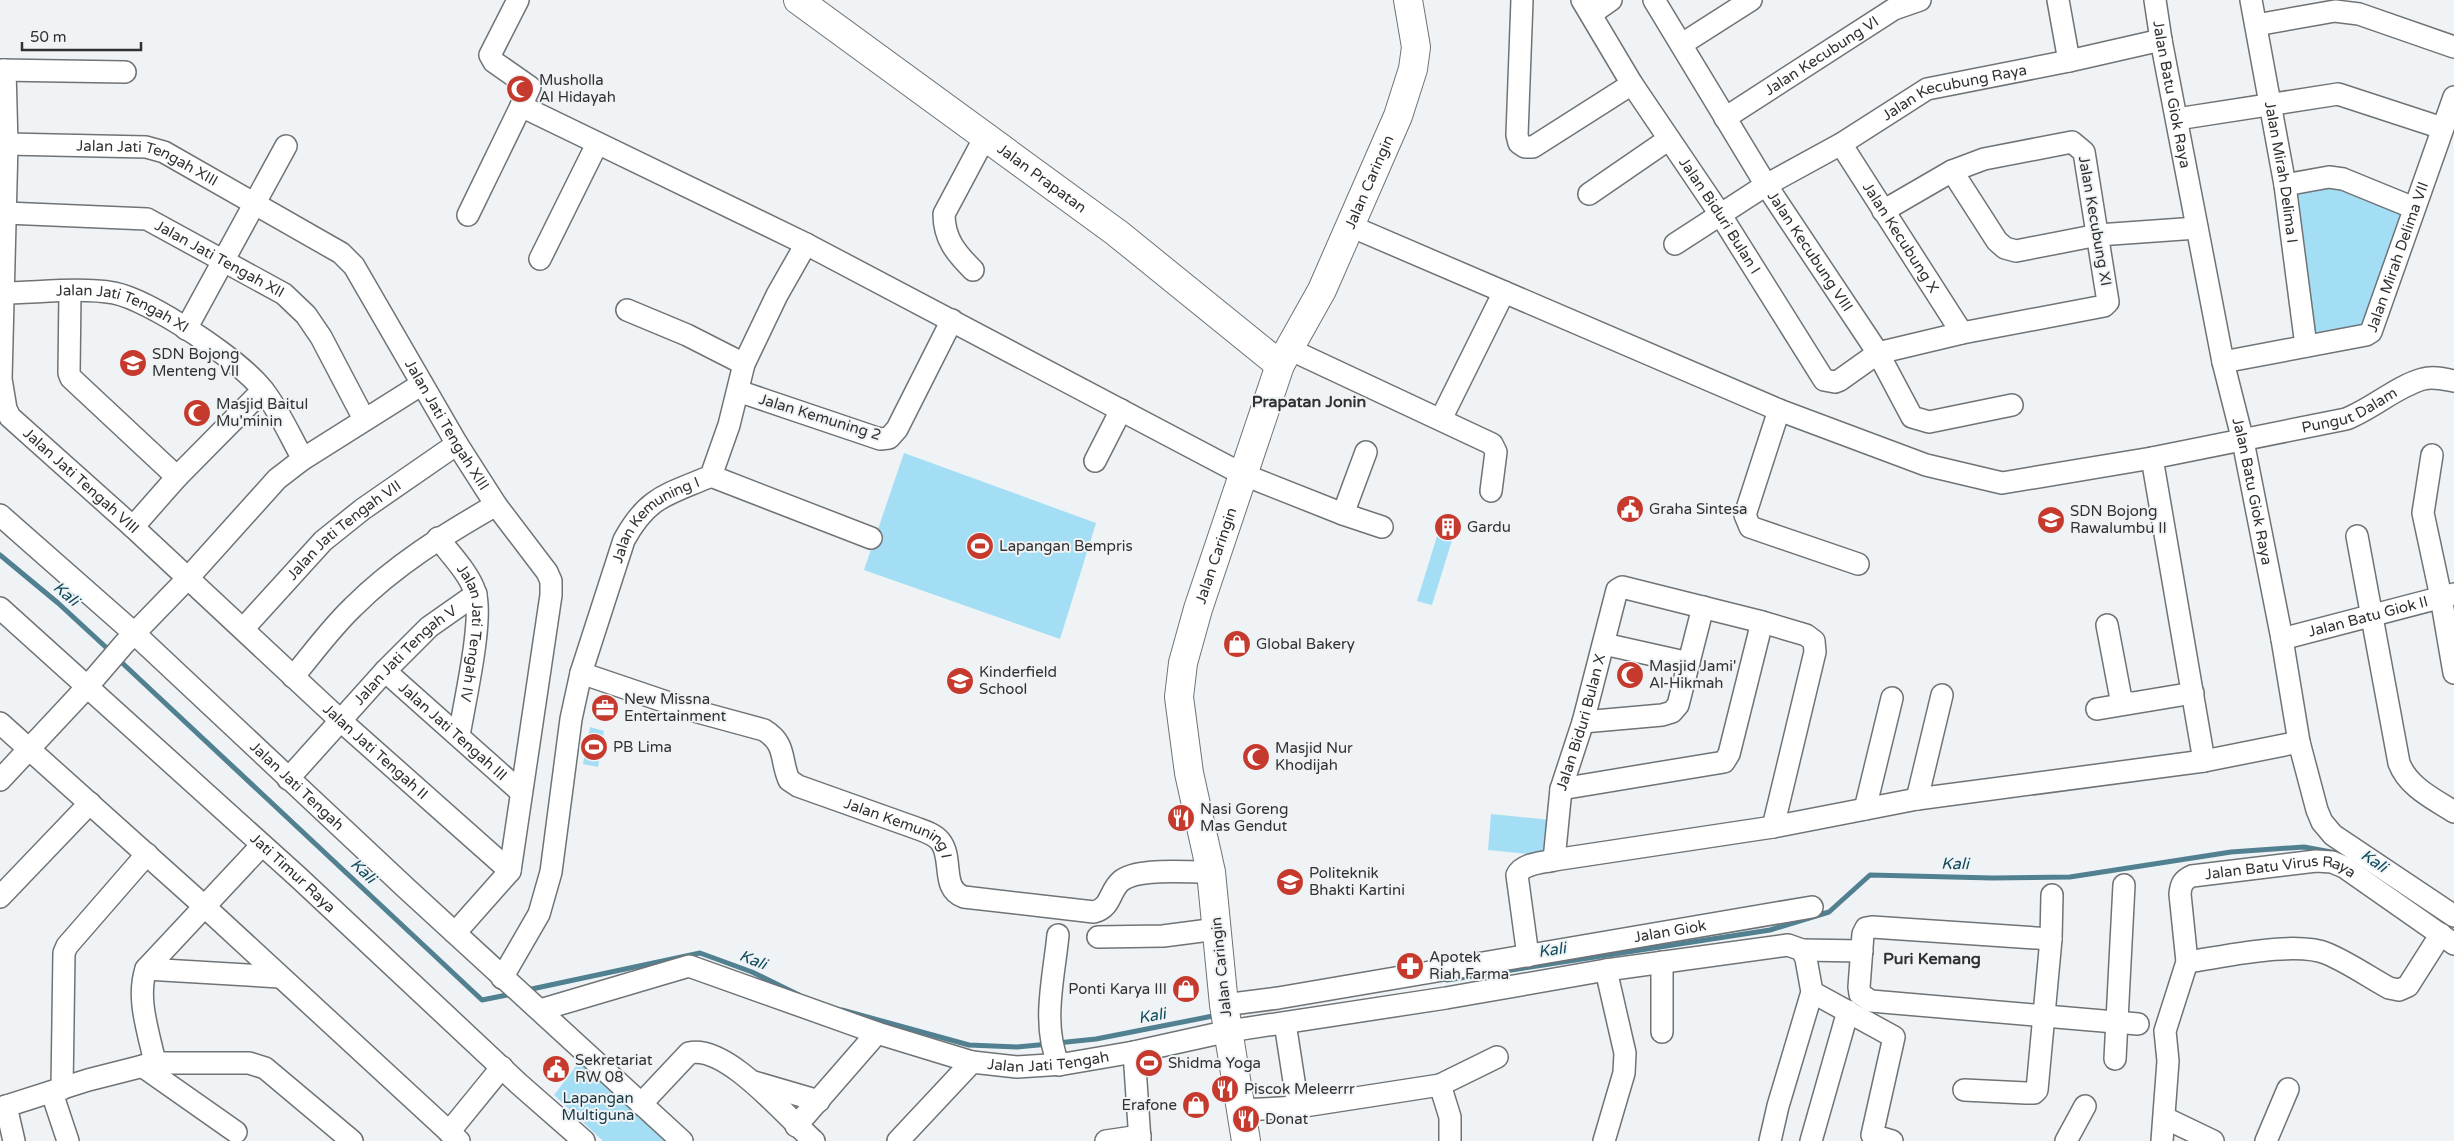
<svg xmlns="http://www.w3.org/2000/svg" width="2454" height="1141" font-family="'Varela Round',sans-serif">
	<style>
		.green { fill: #a3def4 }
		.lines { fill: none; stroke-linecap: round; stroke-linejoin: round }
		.stream { stroke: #518091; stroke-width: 5 }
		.minor-casing { stroke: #6f7375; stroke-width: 24 }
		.major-casing { stroke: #6f7375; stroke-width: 30 }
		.minor { stroke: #fff; stroke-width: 21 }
		.major { stroke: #fff; stroke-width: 28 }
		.labels { text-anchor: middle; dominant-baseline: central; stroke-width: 4; stroke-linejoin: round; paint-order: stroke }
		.street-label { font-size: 15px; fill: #303132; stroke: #eff3f5 }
		.poi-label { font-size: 15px; fill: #303132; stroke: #eff3f5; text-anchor: start }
		.park-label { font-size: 15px; fill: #163742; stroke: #eff3f5 }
		.neighbourhood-label { font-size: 16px; font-weight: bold; fill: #303132; stroke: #eff3f5 }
		.water-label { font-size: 16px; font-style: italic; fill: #0f4a5b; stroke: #eff3f5 }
	</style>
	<rect width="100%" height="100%" fill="#eff3f5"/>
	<g class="green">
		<polygon points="2329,177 2414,208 2374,324 2306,346 2285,185"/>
		<polygon points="904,453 1096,523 1060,639 864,570"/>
		<polygon points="1438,533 1453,537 1432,605 1417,601"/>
		<polygon points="590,727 604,731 598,767 583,764"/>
		<polygon points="1491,814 1551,820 1548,856 1488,850"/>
		<polygon points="580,1061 665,1141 603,1141 554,1095"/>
	</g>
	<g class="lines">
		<g class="stream">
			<polyline points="0,555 58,603 110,651"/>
			<polyline points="118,659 482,1000 512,994"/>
			<polyline points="1447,980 1770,930 1829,912 1870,875 1992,878 2070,877 2231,852 2304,847 2342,854 2348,859"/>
			<polyline points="527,990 700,953 752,972 799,995"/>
			<polyline points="842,1010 969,1045 1017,1047 1049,1044"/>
			<polyline points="1057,1043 1096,1039 1218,1015"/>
		</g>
		<g class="minor-casing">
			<g id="minor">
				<polyline points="518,0 490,55 494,62 530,87 521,106 806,244 1242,474 1343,514 1382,527"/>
				<polyline points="1522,0 1517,135 1519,143 1525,147 1533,147 1632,84"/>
				<path id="s1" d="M1582 0 1632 84 1720 214 1824 380 1835 382 1840 380 1878 353 1962 333 2104 306 2108 302 2084 152 2072 142 1984 159 1952 171 1883 211"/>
				<path id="s2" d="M1654 0 1766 185 1878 353 1912 417 1929 422 2012 405"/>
				<polyline points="2058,0 2069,61"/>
				<path id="s3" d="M2155 0 2161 40 2223 362 2243 441 2282 639 2299 742 2317 810 2322 822 2333 835 2454 916"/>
				<path id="s4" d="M2251 0 2285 185 2306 346"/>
				<polyline points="1591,14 1611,0"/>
				<polyline points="2256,25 2335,11 2359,14 2454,47"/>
				<polyline points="1682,44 1751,0"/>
				<polyline points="0,70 125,72"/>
				<path id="s5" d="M5 70 7 144 1 379 6 409 10 417 133 527 341 721 510 871"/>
				<path id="s6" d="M1725 118 1894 9 1920 0"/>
				<polyline points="2177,119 2338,94 2442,128"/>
				<path id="s7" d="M7 144 146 147 164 152 341 253 354 266 457 444 496 505 547 572 551 581V595L510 871 455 933"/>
				<path id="s8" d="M1841 144 1962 333"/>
				<polyline points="1952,171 1997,241 2005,248 2016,251 2098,235 2197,228"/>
				<polyline points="2285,185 2329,177 2343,179 2414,208"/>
				<polyline points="1589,194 1669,139"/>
				<path id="s9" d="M6 213 147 219 284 294 306 315 321 337 364 419"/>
				<polyline points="468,215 521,106"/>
				<path id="s10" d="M1348 225 1779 410 1926 465 2002 483 2152 458 2346 419C2372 409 2397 386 2423 379 2433 376 2444 379 2454 381"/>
				<path id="s11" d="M1675 244 1766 185 1841 144 1927 89 2069 61 2161 40"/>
				<polyline points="540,259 597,144"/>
				<path d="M973 270C956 253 944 239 944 214L985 137"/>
				<polyline points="70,292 69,373 71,378 177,477"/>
				<path id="s12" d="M0 293C36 293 79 287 114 293 150 300 240 360 263 390 279 410 290 436 303 459"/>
				<polyline points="627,310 687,335 744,364"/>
				<polyline points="186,329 286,146"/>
				<polyline points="1289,349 1492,444 1496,452 1491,491"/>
				<path id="s13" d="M2223 362 2366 335 2371 332 2454 97"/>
				<polyline points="738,391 880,439 889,438 897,429 952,320"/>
				<polyline points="1779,410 1745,515 1750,527 1858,564"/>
				<polyline points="1441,419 1504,292"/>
				<polyline points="2432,455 2423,513 2441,597 2454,673"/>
				<polyline points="2152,458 2204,761"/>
				<polyline points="1095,461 1121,410"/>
				<polyline points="711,476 871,538"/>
				<polyline points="1343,514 1366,452"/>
				<path id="s14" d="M0 515 134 633 407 889 682 1141"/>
				<polyline points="133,527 177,477 263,390"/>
				<path d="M2357 536 2399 763C2408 787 2434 799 2454 812"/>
				<path id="s15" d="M438 538C450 554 469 573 475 592 484 619 464 704 459 736"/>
				<path id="s16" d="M0 608 298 877 519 1084 584 1141"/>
				<polyline points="2107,625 2121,699 2129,703"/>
				<path id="s17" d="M243 629 323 541 363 509 457 444"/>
				<path id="s18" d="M2282 639 2454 594"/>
				<polyline points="1604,644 1689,663"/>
				<path id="s19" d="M385 671 521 792"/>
				<path id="s20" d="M581 673 687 709 764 730C787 744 780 760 789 780L798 786 916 828C924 831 934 834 940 841 954 858 940 889 964 897L1094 912C1112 907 1109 891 1121 881 1138 867 1189 873 1211 872"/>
				<path d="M293 677C313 653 331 628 353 607 395 565 445 534 496 505"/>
				<polyline points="2097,709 2193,693"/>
				<polyline points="1583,722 1662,715 1672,712 1678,705 1703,607"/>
				<polyline points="0,723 204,906 459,1141"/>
				<path id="s21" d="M288 779 385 671 429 627 476 594"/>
				<polyline points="0,780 87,687 124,644 188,578 277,479 303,459 422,384"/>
				<polyline points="1561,789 1724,762 1729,754 1762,622"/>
				<polyline points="1917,799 1942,695"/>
				<polyline points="1865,809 1892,698"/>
				<path id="s22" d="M1554 860 1561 789 1583 722 1617 590 1622 587 1762 622 1806 635 1814 641 1815 652 1773 827"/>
				<polyline points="0,897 90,803"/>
				<path d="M1058 935C1054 977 1041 1025 1059 1065"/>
				<polyline points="1098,937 1163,936 1217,929"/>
				<polyline points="2051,939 1872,927 1866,928 1863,934 1859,987 1860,994 1871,1001 2138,1024"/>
				<polyline points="1802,950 1862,951"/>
				<path d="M1528 956 1517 875C1523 863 1542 863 1554 860L1773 827 1917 799 2204 761 2299 742"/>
				<polyline points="1662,962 1662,1032"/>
				<path d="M2187 962C2223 957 2296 940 2328 954 2349 963 2369 977 2389 988L2399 990 2408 986 2441 934"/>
				<polyline points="146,969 280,977"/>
				<path id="s23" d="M502 978 539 914 551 872 571 719 581 673 624 540C648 496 667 495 711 476L729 425 744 364 777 295 806 244"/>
				<polyline points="1812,992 1894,1037 1872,1135 1892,1141"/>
				<path id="s24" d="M1224 1005 1278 998 1812 907"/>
				<polyline points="540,1010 689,966 877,1033 972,1062"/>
				<polyline points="1285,1023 1298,1107"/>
				<polyline points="1134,1052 1140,1141"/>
				<polyline points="2115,1059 2124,885"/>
				<path d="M155 1063C149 1033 136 999 146 969L262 845"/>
				<polyline points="142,1066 236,1132"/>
				<polyline points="754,1082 819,1101"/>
				<polyline points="1440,1085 1450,1117 1450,1141"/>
				<polyline points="62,1089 64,953 67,946 147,854"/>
				<polyline points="1964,1090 2026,1093 2034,1093 2037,1090 2051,939 2052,895"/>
				<polyline points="52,1093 68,1141"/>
				<path d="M641 1104 689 1053C727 1044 786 1117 814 1141"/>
				<polyline points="6,1106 14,1141"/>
				<polyline points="0,1108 88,1080 155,1063 249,1063 265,1068 352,1141"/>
				<polyline points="1242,1110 1298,1107 1440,1085 1497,1057"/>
				<polyline points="2165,1118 2213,1141"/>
				<polyline points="796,1126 877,1033"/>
				<polyline points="449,1132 502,1067"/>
				<path id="s25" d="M898 1141 972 1062 1017 1067 1064 1064 1134 1052 1229 1031 1446 998 1606 970 1788 945 1802 950 1806 959 1812 992 1778 1106 1770 1141"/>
				<polyline points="1106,1141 1140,1136"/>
				<polyline points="1604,1141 1624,1073 1625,1053 1606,970"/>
				<polyline points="1811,1141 1848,1011"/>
				<polyline points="2066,1141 2085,1106"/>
				<path id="s26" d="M2162 1141 2168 1061 2165 1031 2187 962 2180 894C2181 884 2183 880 2192 876L2316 861 2332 862 2344 867 2454 944"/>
				<polyline points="2266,1141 2288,1089"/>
			</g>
		</g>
		<g class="major-casing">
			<g id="major">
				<path id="s27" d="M798 0 1117 233 1280 365"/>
				<path id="s28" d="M1246 1141 1224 1005 1211 872 1189 773 1179 697 1183 663 1198 609 1280 365 1322 290 1398 116 1413 69 1416 47 1408 0"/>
			</g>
		</g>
		<use href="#minor" class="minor"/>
		<use href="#major" class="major"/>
	</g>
	<defs>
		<g id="mosque-disc" transform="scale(1.4375)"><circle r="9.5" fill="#c6392d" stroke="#eff3f5"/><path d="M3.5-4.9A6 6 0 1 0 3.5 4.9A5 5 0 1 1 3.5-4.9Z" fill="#fff"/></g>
		<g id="school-disc" transform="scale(1.4375)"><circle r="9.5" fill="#c6392d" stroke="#eff3f5"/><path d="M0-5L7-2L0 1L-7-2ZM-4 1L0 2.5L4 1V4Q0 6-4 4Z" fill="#fff"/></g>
		<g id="civic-disc" transform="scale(1.4375)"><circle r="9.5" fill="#c6392d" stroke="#eff3f5"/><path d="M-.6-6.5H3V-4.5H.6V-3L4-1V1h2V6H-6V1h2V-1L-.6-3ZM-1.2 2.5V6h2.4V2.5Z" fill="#fff"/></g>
		<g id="building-disc" transform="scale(1.4375)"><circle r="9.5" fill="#c6392d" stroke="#eff3f5"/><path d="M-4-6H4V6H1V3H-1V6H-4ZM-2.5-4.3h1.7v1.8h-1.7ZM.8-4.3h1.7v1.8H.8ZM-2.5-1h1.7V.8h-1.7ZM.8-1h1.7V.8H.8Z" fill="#fff"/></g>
		<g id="stadium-disc" transform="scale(1.4375)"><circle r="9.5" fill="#c6392d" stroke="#eff3f5"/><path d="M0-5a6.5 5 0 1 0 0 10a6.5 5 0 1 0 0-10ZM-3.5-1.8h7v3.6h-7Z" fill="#fff"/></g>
		<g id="shop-disc" transform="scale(1.4375)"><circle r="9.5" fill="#c6392d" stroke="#eff3f5"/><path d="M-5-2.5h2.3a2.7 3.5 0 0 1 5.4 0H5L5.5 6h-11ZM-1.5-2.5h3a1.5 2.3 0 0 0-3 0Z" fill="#fff"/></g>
		<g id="office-disc" transform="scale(1.4375)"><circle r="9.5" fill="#c6392d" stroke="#eff3f5"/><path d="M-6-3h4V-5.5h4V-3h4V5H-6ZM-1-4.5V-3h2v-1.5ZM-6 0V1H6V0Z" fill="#fff"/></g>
		<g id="restaurant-disc" transform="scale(1.4375)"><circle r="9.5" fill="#c6392d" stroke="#eff3f5"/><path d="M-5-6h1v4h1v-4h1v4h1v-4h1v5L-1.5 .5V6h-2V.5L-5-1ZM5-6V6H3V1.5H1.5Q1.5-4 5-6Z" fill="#fff"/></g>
		<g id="pharmacy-disc" transform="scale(1.4375)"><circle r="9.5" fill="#c6392d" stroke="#eff3f5"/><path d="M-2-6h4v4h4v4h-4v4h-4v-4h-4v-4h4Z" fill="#fff"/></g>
	</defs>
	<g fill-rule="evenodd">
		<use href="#mosque-disc" x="520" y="89"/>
		<use href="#school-disc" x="133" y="363"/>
		<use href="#mosque-disc" x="197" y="413"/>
		<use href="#civic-disc" x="1630" y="509"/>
		<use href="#school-disc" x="2051" y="520"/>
		<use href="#building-disc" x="1448" y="527"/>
		<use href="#stadium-disc" x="980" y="546"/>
		<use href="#shop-disc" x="1237" y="644"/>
		<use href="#mosque-disc" x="1630" y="675"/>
		<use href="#school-disc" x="960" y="681"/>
		<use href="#office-disc" x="605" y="708"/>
		<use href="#stadium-disc" x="594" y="747"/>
		<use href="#mosque-disc" x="1256" y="757"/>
		<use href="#restaurant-disc" x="1181" y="818"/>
		<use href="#school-disc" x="1290" y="882"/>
		<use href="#pharmacy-disc" x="1410" y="966"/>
		<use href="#shop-disc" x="1186" y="989"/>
		<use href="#stadium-disc" x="1149" y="1063"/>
		<use href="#civic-disc" x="556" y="1069"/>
		<use href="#restaurant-disc" x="1225" y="1089"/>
		<use href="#shop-disc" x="1196" y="1105"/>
		<use href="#restaurant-disc" x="1246" y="1119"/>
	</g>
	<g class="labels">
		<g class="street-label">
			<text stroke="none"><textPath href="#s6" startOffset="115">Jalan Kecubung VI</textPath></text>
			<text stroke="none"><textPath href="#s11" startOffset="321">Jalan Kecubung Raya</textPath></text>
			<text stroke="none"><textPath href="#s3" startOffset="96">Jalan Batu Giok Raya</textPath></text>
			<text stroke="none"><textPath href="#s7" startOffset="144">Jalan Jati Tengah XIII</textPath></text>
			<text stroke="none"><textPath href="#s4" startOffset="175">Jalan Mirah Delima I</textPath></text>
			<text stroke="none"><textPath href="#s27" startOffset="302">Jalan Prapatan</textPath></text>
			<text stroke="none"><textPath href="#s28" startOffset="1001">Jalan Caringin</textPath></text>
			<text stroke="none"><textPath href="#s1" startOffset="256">Jalan Biduri Bulan I</textPath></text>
			<text transform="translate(2095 221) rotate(80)">Jalan Kecubung XI</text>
			<text stroke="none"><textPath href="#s8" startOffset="111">Jalan Kecubung X</textPath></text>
			<text stroke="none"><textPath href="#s2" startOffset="296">Jalan Kecubung VIII</textPath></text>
			<text stroke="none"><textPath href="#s13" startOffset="231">Jalan Mirah Delima VII</textPath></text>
			<text stroke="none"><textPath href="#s9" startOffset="224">Jalan Jati Tengah XII</textPath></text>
			<text stroke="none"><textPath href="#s12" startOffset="126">Jalan Jati Tengah XI</textPath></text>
			<text stroke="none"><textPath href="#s10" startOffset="1060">Pungut Dalam</textPath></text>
			<text transform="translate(820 417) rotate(17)">Jalan Kemuning 2</text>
			<text stroke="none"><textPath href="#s7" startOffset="564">Jalan Jati Tengah XIII</textPath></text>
			<text stroke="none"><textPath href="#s5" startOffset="444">Jalan Jati Tengah VIII</textPath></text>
			<text stroke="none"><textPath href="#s3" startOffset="501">Jalan Batu Giok Raya</textPath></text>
			<text stroke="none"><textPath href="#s23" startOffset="496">Jalan Kemuning I</textPath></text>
			<text stroke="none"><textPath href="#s17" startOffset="142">Jalan Jati Tengah VII</textPath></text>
			<text stroke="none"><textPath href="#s28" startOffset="596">Jalan Caringin</textPath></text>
			<text stroke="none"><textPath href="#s18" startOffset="89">Jalan Batu Giok II</textPath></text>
			<text stroke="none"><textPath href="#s15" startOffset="106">Jalan Jati Tengah IV</textPath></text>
			<text stroke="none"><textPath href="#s21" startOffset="171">Jalan Jati Tengah V</textPath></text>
			<text stroke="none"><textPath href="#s22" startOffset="141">Jalan Biduri Bulan X</textPath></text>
			<text stroke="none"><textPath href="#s19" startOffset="91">Jalan Jati Tengah III</textPath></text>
			<text stroke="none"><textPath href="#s5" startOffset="844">Jalan Jati Tengah II</textPath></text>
			<text stroke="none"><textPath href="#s14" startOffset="402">Jalan Jati Tengah</textPath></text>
			<text stroke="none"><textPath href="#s20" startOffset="371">Jalan Kemuning I</textPath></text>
			<text stroke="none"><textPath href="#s16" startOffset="395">Jati Timur Raya</textPath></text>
			<text stroke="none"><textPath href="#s26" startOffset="364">Jalan Batu Virus Raya</textPath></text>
			<text stroke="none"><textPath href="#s24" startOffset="452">Jalan Giok</textPath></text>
			<text transform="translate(1221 967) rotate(-96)">Jalan Caringin</text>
			<text stroke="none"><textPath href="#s25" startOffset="185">Jalan Jati Tengah</textPath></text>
		</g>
		<g class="poi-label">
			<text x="539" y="80">Musholla<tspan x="539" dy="17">Al Hidayah</tspan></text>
			<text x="152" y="354">SDN Bojong<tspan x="152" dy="17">Menteng VII</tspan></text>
			<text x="216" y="404">Masjid Baitul<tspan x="216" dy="17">Mu'minin</tspan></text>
			<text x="1649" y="509">Graha Sintesa</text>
			<text x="2070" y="511">SDN Bojong<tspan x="2070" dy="17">Rawalumbu II</tspan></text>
			<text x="1467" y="527">Gardu</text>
			<text x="999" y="546">Lapangan Bempris</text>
			<text x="1256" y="644">Global Bakery</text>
			<text x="1649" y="666">Masjid Jami'<tspan x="1649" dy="17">Al-Hikmah</tspan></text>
			<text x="979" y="672">Kinderfield<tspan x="979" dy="17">School</tspan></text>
			<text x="624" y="699">New Missna<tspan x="624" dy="17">Entertainment</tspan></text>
			<text x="613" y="747">PB Lima</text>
			<text x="1275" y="748">Masjid Nur<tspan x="1275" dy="17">Khodijah</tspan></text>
			<text x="1200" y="809">Nasi Goreng<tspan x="1200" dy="17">Mas Gendut</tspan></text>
			<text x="1309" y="873">Politeknik<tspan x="1309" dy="17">Bhakti Kartini</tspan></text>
			<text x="1429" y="957">Apotek<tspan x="1429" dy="17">Riah Farma</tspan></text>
			<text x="1167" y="989" text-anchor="end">Ponti Karya III</text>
			<text x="575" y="1060">Sekretariat<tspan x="575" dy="17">RW 08</tspan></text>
			<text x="1168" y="1063">Shidma Yoga</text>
			<text x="1244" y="1089">Piscok Meleerrr</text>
			<text x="1177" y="1105" text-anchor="end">Erafone</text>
			<text x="1265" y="1119">Donat</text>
		</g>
		<g class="park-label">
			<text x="598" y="1098">Lapangan<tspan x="598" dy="17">Multiguna</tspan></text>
		</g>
		<g class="neighbourhood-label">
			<text x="1309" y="402">Prapatan Jonin</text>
			<text x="1932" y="959">Puri Kemang</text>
		</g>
		<g class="water-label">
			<text transform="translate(66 594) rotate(41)">Kali</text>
			<text transform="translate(2374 861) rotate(34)">Kali</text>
			<text transform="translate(1955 864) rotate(1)">Kali</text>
			<text transform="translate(363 871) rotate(43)">Kali</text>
			<text transform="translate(1552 950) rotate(-8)">Kali</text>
			<text transform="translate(753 960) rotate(22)">Kali</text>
			<text transform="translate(1152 1016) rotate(-10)">Kali</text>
		</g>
	</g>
	<path d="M22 42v8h119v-8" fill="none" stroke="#303132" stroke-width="2.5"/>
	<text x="30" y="42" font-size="15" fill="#303132" stroke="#eff3f5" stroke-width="4" paint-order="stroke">50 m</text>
</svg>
